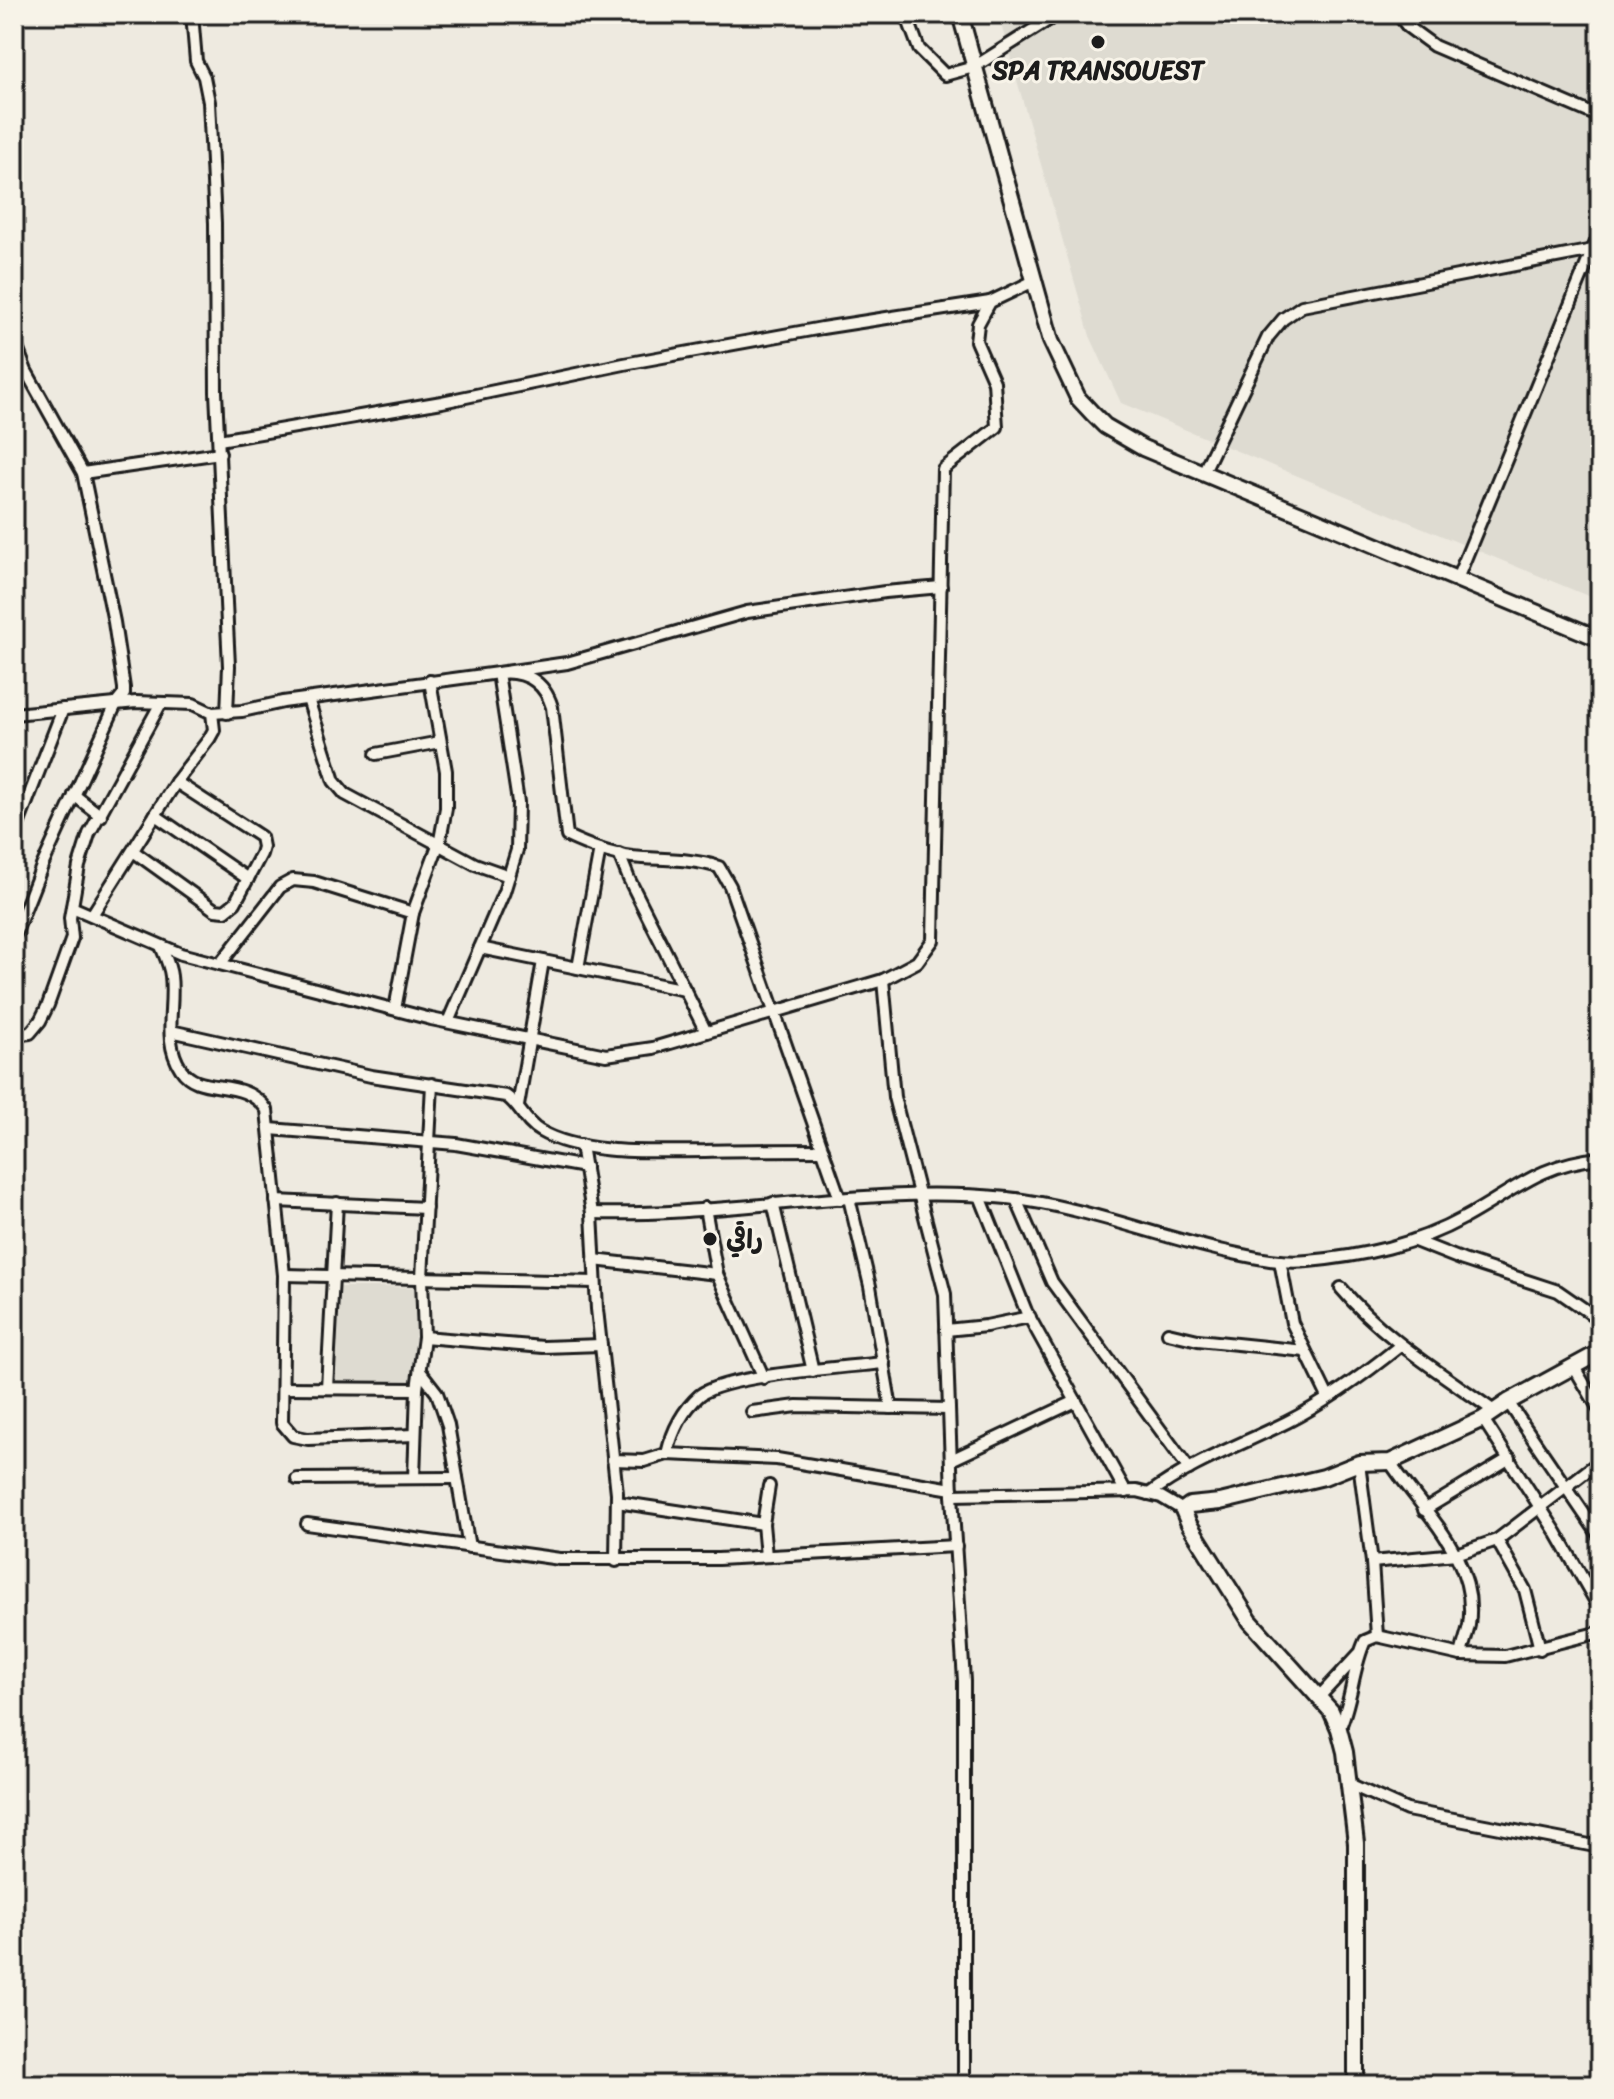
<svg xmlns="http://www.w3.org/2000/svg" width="1614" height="2099" font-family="Sriracha,'Playpen Sans Arabic',sans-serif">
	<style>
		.built { fill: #dedbd1 }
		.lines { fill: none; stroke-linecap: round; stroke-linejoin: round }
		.street-casing { stroke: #1c1c1c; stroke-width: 16 }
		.secondary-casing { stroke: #1c1c1c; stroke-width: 20 }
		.street { stroke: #f7f3e8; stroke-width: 10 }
		.secondary { stroke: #f7f3e8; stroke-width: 14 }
		.poi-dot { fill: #1c1c1c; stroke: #f7f3e8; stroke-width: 3 }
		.labels { text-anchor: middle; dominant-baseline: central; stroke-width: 6; stroke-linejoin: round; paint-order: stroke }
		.poi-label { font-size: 26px; font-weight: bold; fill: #1c1c1c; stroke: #f7f3e8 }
	</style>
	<rect width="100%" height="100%" fill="#eeeae0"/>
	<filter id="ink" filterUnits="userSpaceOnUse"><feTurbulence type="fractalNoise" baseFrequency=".0125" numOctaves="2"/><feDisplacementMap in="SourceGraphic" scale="16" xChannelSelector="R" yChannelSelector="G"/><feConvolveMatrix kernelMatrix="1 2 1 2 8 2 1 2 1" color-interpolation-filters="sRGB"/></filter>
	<g filter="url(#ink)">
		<g class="built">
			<polygon points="998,14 1600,14 1600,601 1121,403 1090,336"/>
			<polygon points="340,1287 417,1287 413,1384 333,1384"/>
		</g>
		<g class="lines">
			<g class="street-casing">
				<g id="street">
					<polyline points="192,14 196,61 204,77 209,102 215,223 216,392 229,666 227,713"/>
					<polyline points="906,14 919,49 945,75 974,67 1058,14"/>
					<polyline points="1398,14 1408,27 1434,46 1600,117"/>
					<polyline points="14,340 26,371 83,473 114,622 124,688 124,694 116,704 42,866 14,937"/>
					<polyline points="219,440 442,402 624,364 822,328 990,302"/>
					<polyline points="83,473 220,453"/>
					<polyline points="1203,473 1268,337 1283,319 1302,306 1593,250"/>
					<polyline points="1457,579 1600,232"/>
					<polyline points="308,699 334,781 345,794 475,864 509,876"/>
					<path d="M212 713 242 711 283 702 498 673C525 670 544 681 552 707L567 836C588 846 610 854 632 857 662 860 691 858 719 867L730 886 840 1199"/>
					<polyline points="14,714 136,702 193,704 212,713 214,730 209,739 176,782 92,915"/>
					<polyline points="376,754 440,742"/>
					<polyline points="74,795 101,816"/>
					<polyline points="155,815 248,879"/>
					<polyline points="14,835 63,709"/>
					<polyline points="133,851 215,910 225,911 235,903 261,854 263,847 261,837 176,782"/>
					<polyline points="619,854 629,879 706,1032"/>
					<polyline points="72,907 181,954 431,1019 606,1055 653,1048 883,980 917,962 933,940 943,469 997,427 994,382 976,341 978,324 990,302 1034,281"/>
					<path d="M161 946C165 956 170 966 171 976 175 1007 162 1041 181 1069 199 1097 243 1075 267 1110L284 1275 282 1423 293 1436 308 1439 415 1435"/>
					<polyline points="480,948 685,990"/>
					<polyline points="220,964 280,887 293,880 314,882 413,913"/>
					<polyline points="578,968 600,849"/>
					<polyline points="883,980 894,1097 945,1294 952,1495 964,1681 964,2085"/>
					<polyline points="395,1009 413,913 440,840 446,808 446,771 430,681"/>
					<polyline points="448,1022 504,892 517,850 518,802 498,673 567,663 747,612 885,592 941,587"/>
					<path d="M171 1031 371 1076 506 1096C520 1105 524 1122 540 1131 582 1156 657 1151 705 1151 744 1150 783 1150 823 1150"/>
					<polyline points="14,1035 30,1033 40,1021 48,1005 72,938 70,918 79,866 89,834 161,703"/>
					<polyline points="518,1106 543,961"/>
					<polyline points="270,1129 456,1144 585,1167"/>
					<polyline points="581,1145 592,1213 597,1309 617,1493 616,1561"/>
					<polyline points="980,1196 1026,1311 1126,1492"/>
					<polyline points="849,1198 870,1286 891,1408"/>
					<polyline points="1016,1199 1052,1282 1189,1469"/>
					<polyline points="276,1201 426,1208"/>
					<polyline points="773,1203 813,1371"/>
					<polyline points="705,1208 717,1274 764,1378"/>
					<path d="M592 1213C730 1217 869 1184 1007 1198 1082 1206 1152 1235 1224 1251 1252 1257 1279 1264 1308 1261 1363 1256 1415 1245 1464 1218 1515 1190 1539 1164 1600 1158"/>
					<polyline points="1415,1241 1463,1260 1558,1291 1600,1320"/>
					<polyline points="594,1260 717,1274"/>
					<polyline points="1280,1261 1292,1323 1328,1397"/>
					<polyline points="284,1275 595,1282"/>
					<path d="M1341 1288C1383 1338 1441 1373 1494 1411"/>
					<polyline points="946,1330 986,1326 1030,1317"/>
					<polyline points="1168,1333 1198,1340 1305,1351"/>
					<polyline points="424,1337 543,1347 601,1345"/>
					<polyline points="1574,1367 1600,1411"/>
					<polyline points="420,1371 437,1393 448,1425 469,1547"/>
					<polyline points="283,1388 417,1389"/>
					<polyline points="327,1388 337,1203"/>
					<polyline points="1508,1402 1600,1537"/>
					<polyline points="752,1412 797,1406 949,1409"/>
					<polyline points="1483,1419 1556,1532 1600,1609"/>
					<path d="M667 1454C672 1432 683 1410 700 1395 726 1375 847 1367 884 1363"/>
					<polyline points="613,1460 644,1461 667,1454 777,1459 952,1489"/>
					<polyline points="951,1460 1076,1401"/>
					<path d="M1390 1462C1423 1512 1479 1559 1469 1625 1467 1635 1463 1645 1461 1655"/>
					<polyline points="1359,1463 1372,1562 1456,1554 1497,1540 1600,1461"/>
					<polyline points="414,1478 417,1389 424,1337 422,1278 432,1084"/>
					<polyline points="297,1479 457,1478"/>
					<path d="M1149 1494C1190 1463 1241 1445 1287 1422 1327 1402 1366 1373 1401 1345"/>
					<polyline points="952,1495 1137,1491 1161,1497 1183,1510"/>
					<polyline points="617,1502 763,1524"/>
					<polyline points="1424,1510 1510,1458"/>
					<polyline points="307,1524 560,1559 718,1559 956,1546"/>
					<polyline points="1497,1540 1525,1590 1540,1649"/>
					<polyline points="766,1556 763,1524 769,1486"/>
					<polyline points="1372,1562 1377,1636"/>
					<polyline points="1319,1697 1359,1654"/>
					<path d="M1339 1729C1352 1702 1352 1669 1365 1641L1377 1636 1461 1655 1505 1656 1600 1632"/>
					<polyline points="1349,1784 1407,1810 1600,1847"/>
				</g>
			</g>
			<g class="secondary-casing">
				<g id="secondary">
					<polyline points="960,14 1051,341 1078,398 1092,413 1105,426 1143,448 1600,639"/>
					<polyline points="1356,2085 1356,1843 1345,1752 1339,1729 1331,1711 1250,1621 1189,1524 1183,1510 1190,1505 1220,1502 1324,1477 1359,1463 1390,1462 1483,1419 1508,1402 1600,1352"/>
				</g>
			</g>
			<use href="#street" class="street"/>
			<use href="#secondary" class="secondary"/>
		</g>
	</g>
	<g class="poi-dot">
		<circle cx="1098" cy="42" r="8"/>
		<circle cx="710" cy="1239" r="8"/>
	</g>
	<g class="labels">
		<g class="poi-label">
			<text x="1098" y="70">SPA TRANSOUEST</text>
			<text x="726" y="1239" text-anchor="start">راقي</text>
		</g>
	</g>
	<rect width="1614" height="2099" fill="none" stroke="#f7f3e8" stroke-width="48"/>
	<rect x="24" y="24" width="1566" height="2051" fill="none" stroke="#1c1c1c" stroke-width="3" filter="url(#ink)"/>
</svg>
